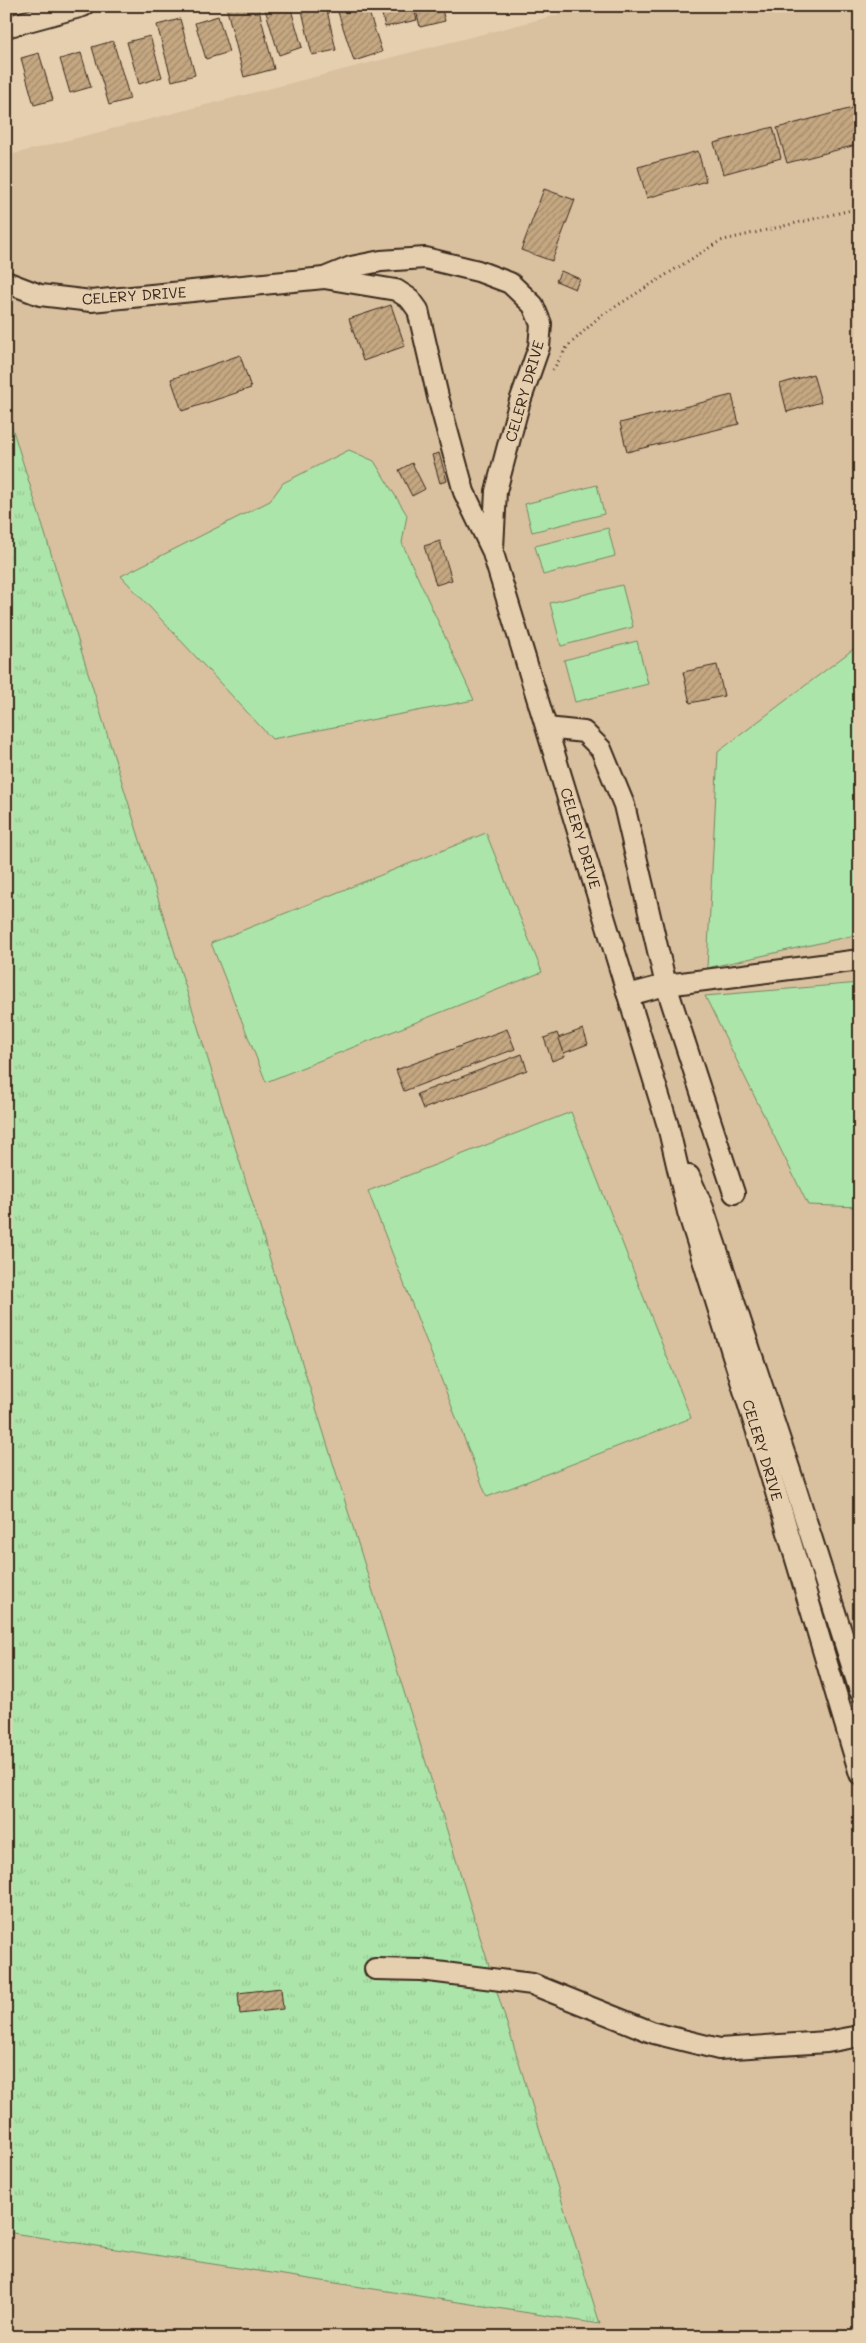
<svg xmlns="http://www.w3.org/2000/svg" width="866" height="2343" font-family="Mali,sans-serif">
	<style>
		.built { fill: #d9c09f }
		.grass { fill: url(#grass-tufts); stroke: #748864 }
		.green { fill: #ace5aa; stroke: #748864 }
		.building { fill: url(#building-hatch); stroke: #3b2a1e }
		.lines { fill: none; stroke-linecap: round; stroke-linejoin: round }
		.minor-casing { stroke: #3b2a1e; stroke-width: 24 }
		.path { stroke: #3b2a1e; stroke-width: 3; stroke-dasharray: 1 4; stroke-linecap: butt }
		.minor { stroke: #e6cfaf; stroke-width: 20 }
		.labels { text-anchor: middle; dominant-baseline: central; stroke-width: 4; stroke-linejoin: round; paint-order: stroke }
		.street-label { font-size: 15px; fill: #3b2a1e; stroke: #e6cfaf }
	</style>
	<defs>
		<pattern id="grass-tufts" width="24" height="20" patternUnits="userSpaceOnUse" patternTransform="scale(1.25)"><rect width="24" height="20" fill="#ace5aa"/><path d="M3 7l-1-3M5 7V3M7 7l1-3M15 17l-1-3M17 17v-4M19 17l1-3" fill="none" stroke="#95c592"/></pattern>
		<pattern id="building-hatch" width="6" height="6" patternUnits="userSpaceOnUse" patternTransform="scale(1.25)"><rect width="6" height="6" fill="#c5a882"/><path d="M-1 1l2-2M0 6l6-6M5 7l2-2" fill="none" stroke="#a1896a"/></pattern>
	</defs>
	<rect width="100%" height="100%" fill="#e6cfaf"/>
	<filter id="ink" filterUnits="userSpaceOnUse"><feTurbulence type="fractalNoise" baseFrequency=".02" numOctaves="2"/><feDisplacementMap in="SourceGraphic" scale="10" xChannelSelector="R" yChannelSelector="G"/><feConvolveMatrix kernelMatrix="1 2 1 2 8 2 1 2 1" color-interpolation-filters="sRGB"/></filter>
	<g filter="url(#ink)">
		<polygon class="built" points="592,6 860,6 860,2337 6,2337 6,156"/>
		<polygon class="grass" points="6,408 600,2324 6,2232"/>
		<g class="green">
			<polygon points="349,450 374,461 407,515 402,543 474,700 272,739 121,576 270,501 283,483"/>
			<polygon points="597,485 604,514 532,532 525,504"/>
			<polygon points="608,528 615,556 543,575 535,546"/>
			<polygon points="622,585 633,627 561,646 550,603"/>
			<polygon points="637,641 648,684 575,702 564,660"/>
			<polygon points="860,644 860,934 707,968 718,752"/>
			<polygon points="486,833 542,972 266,1082 211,943"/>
			<polygon points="860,983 860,1207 808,1205 705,996"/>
			<polygon points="571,1112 691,1418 487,1497 368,1191"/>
		</g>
		<g class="building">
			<polygon points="226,6 258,6 274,69 244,77"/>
			<polygon points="274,6 290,6 302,47 279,55 265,9"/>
			<polygon points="301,6 326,6 336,50 312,55"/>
			<polygon points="336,6 367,6 382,52 354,61"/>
			<polygon points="380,6 413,6 417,20 385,27"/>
			<polygon points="415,6 441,6 445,21 420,27"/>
			<polygon points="218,16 229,52 206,59 195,23"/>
			<polygon points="180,19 195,75 172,81 157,25"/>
			<polygon points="150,36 162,77 139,84 127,42"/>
			<polygon points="113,41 130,99 109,105 92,47"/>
			<polygon points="39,53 53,100 34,105 21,58"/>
			<polygon points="81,53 91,87 70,93 60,59"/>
			<polygon points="6,83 13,108 6,109"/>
			<polygon points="860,106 860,144 787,163 777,128"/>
			<polygon points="773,127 781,158 723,174 714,143"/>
			<polygon points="698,151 706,181 647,198 638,167"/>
			<polygon points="544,189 575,200 552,261 521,250"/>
			<polygon points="561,271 580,279 575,289 556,281"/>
			<polygon points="391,305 405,346 363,361 349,319"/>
			<polygon points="240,355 251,388 182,411 171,379"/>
			<polygon points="813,374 821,402 787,412 780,384"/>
			<polygon points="732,395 739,424 627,452 620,423"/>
			<polygon points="439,453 447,481 440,483 432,455"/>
			<polygon points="412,463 425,489 412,496 399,470"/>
			<polygon points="440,541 452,580 436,585 424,546"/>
			<polygon points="717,665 724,696 690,703 683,672"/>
			<polygon points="507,1029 515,1049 404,1091 396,1070"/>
			<polygon points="583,1029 588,1044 564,1053 558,1038"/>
			<polygon points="557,1033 565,1056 552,1061 544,1038"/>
			<polygon points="522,1054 527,1070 423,1109 417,1094"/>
			<polygon points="281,1988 283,2009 240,2014 238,1993"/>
		</g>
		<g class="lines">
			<g class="minor-casing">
				<g id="minor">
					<polyline points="6,27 83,6"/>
					<polyline points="324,278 396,290 410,299 418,310 438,397 464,492 492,550 668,1126 688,1212 775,1489 860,1774"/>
					<polyline points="6,282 40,295 91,301 324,278 351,267 381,261 425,258 478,271 510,283 533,305 541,324 539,347 519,404 496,491 493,548"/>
					<polyline points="547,728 584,732 601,749 624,805 666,985 734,1193"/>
					<polyline points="628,995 666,985 860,960"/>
					<polyline points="689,1176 703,1208 795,1486 860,1691"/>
					<polyline points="375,1969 421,1970 532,1984 654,2033 719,2049 827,2042 860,2036"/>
				</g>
			</g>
			<polyline class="path" points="553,370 567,347 599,317 720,241 860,208"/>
			<use href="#minor" class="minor"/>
		</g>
	</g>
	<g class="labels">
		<g class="street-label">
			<text transform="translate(134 295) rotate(-4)">CELERY DRIVE</text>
			<text transform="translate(524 391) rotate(-74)">CELERY DRIVE</text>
			<text transform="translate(581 838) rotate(73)">CELERY DRIVE</text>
			<text transform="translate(763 1450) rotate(73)">CELERY DRIVE</text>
		</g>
	</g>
	<rect width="866" height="2343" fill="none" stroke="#e6cfaf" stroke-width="25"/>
	<rect x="12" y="12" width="841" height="2318" fill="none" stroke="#3b2a1e" stroke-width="2" filter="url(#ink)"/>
</svg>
